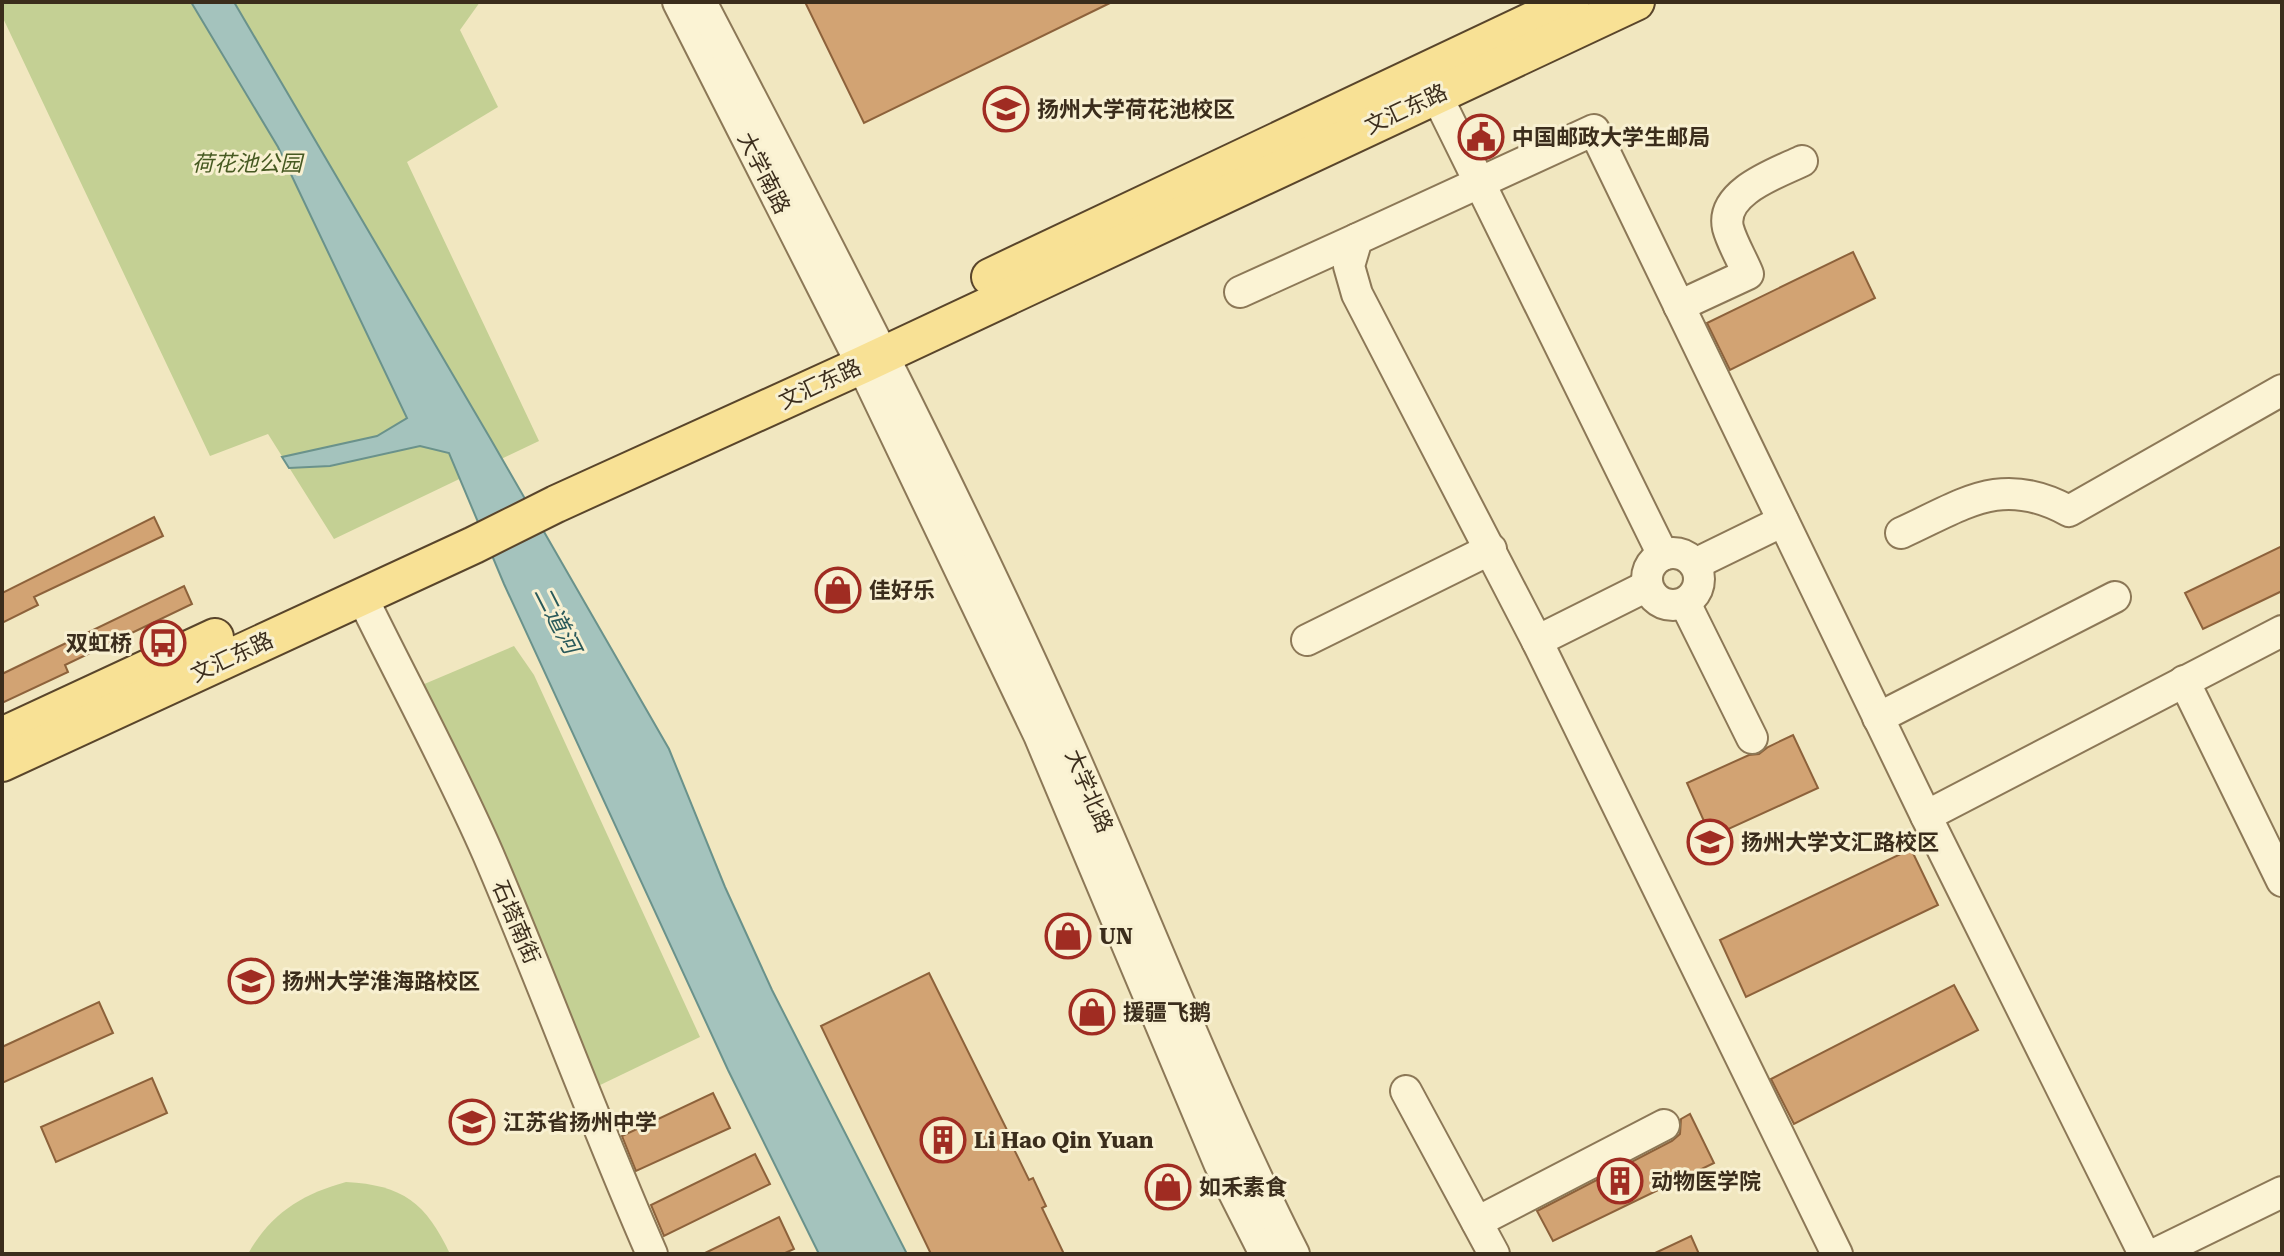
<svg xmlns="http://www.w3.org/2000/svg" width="2284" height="1256" font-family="'Roboto Serif','Noto Sans SC',serif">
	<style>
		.green { fill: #c4d094 }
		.water { fill: #a4c3bd; stroke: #6a928b; stroke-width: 2 }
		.building { fill: #d2a373; stroke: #8d623b; stroke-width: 2 }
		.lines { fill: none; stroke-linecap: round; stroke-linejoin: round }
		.minor-casing { stroke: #8c7857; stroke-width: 34 }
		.major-casing { stroke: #59452b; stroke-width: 40 }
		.minor { stroke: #fbf3d4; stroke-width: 30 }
		.major { stroke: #f8e195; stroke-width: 36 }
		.labels { text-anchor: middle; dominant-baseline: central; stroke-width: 6; stroke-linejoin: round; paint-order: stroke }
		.poi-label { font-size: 22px; font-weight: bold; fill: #3b2d1c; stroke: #f8f0d1; text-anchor: start }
		.street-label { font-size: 22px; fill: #3b2d1c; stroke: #f8f0d1 }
		.park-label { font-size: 22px; font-style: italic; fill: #465921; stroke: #f8f0d1 }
		.water-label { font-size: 24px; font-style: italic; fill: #2a5a5b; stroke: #f8f0d1 }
	</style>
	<rect width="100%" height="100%" fill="#f1e7c0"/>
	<g class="green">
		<polygon points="2,2 480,2 460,30 498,107 407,162 539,441 334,539 268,434 210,456 2,16"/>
		<polygon points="514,646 534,675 700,1037 596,1087 422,685"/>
		<path d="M346 1182C403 1185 426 1203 450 1254H248C270 1214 302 1194 346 1182Z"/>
	</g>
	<polygon class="water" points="191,2 234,2 490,438 669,749 725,887 772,990 907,1254 819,1254 728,1070 504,584 449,453 420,446 330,466 289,468 282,457 377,436 407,418 278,147"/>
	<g class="building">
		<polygon points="805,2 1112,2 864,123"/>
		<polygon points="1853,252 1875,298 1730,370 1707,323"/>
		<polygon points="154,517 163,536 34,597 38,605 2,623 2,593"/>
		<polygon points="2282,546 2282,591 2203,629 2185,593"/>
		<polygon points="184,586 192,604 65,665 68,672 2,703 2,674"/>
		<polygon points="1793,735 1818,788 1711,837 1687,783 1749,755 1759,754 1768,747"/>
		<polygon points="1911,849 1938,905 1746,997 1720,940"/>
		<polygon points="929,973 1012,1140 1010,1141 1029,1180 1033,1178 1046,1206 1042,1208 1064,1254 931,1254 821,1026"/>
		<polygon points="1954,985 1978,1030 1794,1124 1771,1079"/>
		<polygon points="99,1002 113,1033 2,1083 2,1047"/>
		<polygon points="152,1078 167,1113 56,1162 41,1127"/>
		<polygon points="713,1093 730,1128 636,1171 622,1136"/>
		<polygon points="1690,1114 1714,1163 1553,1241 1537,1211 1672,1141 1680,1134 1681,1119"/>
		<polygon points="755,1154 770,1184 664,1236 651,1205"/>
		<polygon points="779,1217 794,1249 783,1254 703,1254"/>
		<polygon points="1691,1236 1699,1254 1653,1254"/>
	</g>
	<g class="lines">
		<g class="minor-casing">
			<g id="minor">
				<polyline points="678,2 862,365 1039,735 1219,1163 1265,1254"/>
				<path d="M701 2C827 243 952 484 1063 732 1141 905 1208 1084 1294 1254"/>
				<polyline points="1427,76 1663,555"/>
				<polyline points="1240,292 1357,239"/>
				<path d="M1679 306 1748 274C1742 259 1732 243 1728 228 1720 192 1777 173 1802 161"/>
				<path d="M1901 533C1965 504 2001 474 2069 511L2282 390"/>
				<circle cx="1673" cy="579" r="26"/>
				<polyline points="1695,564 1783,521"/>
				<polyline points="1647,586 1537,641 1357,294 1349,266 1357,239 1594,130 1926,816 2144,1254"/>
				<path d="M362 597C404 683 450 767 488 854 545 987 594 1122 652 1254"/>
				<polyline points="1685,603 1752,738"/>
				<polyline points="1307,640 1491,549"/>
				<polyline points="1537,641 1837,1254"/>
				<polyline points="2184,681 2282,881"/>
				<polyline points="1878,718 2115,597"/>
				<polyline points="1926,816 2282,631"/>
				<polyline points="1406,1091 1494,1254"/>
				<polyline points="1477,1222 1664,1125"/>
				<polyline points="2155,1254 2282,1192"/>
			</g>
		</g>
		<g class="major-casing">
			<g id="major">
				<polyline points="990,277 1571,2"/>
				<polyline points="2,736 215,637"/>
				<polyline points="2,763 474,545 556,504 862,365 1636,2"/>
			</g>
		</g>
		<use href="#minor" class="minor"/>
		<use href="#major" class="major"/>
	</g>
	<defs>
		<g id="university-ring" transform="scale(2.3)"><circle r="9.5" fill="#f8f0d1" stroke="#a02c22" stroke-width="1.5"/><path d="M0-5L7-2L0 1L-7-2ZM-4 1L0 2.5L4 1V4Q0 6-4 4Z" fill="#a02c22"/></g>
		<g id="civic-ring" transform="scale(2.3)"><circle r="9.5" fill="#f8f0d1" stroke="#a02c22" stroke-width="1.5"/><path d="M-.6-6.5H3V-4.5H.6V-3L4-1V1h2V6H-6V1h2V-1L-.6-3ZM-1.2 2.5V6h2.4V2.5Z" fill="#a02c22"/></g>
		<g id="shop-ring" transform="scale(2.3)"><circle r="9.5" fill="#f8f0d1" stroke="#a02c22" stroke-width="1.5"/><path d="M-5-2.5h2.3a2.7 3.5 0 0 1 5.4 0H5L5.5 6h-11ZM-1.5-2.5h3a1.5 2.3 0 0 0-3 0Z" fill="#a02c22"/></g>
		<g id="bus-ring" transform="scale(2.3)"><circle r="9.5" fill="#f8f0d1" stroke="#a02c22" stroke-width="1.5"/><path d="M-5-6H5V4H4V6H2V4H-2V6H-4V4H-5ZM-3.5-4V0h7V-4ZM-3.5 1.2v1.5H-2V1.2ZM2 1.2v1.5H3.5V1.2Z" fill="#a02c22"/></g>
		<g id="school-ring" transform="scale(2.3)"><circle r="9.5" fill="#f8f0d1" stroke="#a02c22" stroke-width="1.5"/><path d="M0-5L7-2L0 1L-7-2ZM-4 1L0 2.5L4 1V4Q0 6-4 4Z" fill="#a02c22"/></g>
		<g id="building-ring" transform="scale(2.3)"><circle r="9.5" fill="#f8f0d1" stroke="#a02c22" stroke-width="1.5"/><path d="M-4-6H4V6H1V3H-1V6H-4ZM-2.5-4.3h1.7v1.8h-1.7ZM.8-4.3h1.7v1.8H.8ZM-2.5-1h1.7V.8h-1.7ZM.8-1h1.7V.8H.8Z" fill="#a02c22"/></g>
	</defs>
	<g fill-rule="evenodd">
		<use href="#university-ring" x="1006" y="109"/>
		<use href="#civic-ring" x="1481" y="137"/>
		<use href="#shop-ring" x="838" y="590"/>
		<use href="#bus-ring" x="163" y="643"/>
		<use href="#university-ring" x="1710" y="842"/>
		<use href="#shop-ring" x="1068" y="936"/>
		<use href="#university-ring" x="251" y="981"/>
		<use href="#shop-ring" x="1092" y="1012"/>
		<use href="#school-ring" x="472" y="1122"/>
		<use href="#building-ring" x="943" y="1140"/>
		<use href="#building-ring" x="1620" y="1181"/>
		<use href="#shop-ring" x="1168" y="1187"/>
	</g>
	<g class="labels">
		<g class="poi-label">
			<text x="1037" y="109">扬州大学荷花池校区</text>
			<text x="1512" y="137">中国邮政大学生邮局</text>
			<text x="869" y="590">佳好乐</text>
			<text x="132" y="643" text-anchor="end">双虹桥</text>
			<text x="1741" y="842">扬州大学文汇路校区</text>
			<text x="1099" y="936">UN</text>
			<text x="282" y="981">扬州大学淮海路校区</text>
			<text x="1123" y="1012">援疆飞鹅</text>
			<text x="503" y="1122">江苏省扬州中学</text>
			<text x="974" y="1140">Li Hao Qin Yuan</text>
			<text x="1651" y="1181">动物医学院</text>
			<text x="1199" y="1187">如禾素食</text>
		</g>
		<g class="street-label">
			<text transform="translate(1406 109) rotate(-25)">文汇东路</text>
			<text transform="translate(764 173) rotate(63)">大学南路</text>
			<text transform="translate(820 384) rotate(-25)">文汇东路</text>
			<text transform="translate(232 657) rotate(-25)">文汇东路</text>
			<text transform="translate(1089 791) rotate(67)">大学北路</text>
			<text transform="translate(516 922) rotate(67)">石塔南街</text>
		</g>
		<g class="park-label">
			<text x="247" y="163">荷花池公园</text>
		</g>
		<g class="water-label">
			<text transform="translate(557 620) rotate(63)">二道河</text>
		</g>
	</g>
	<rect width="2284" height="1256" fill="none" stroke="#3b2d1c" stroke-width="8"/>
</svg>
